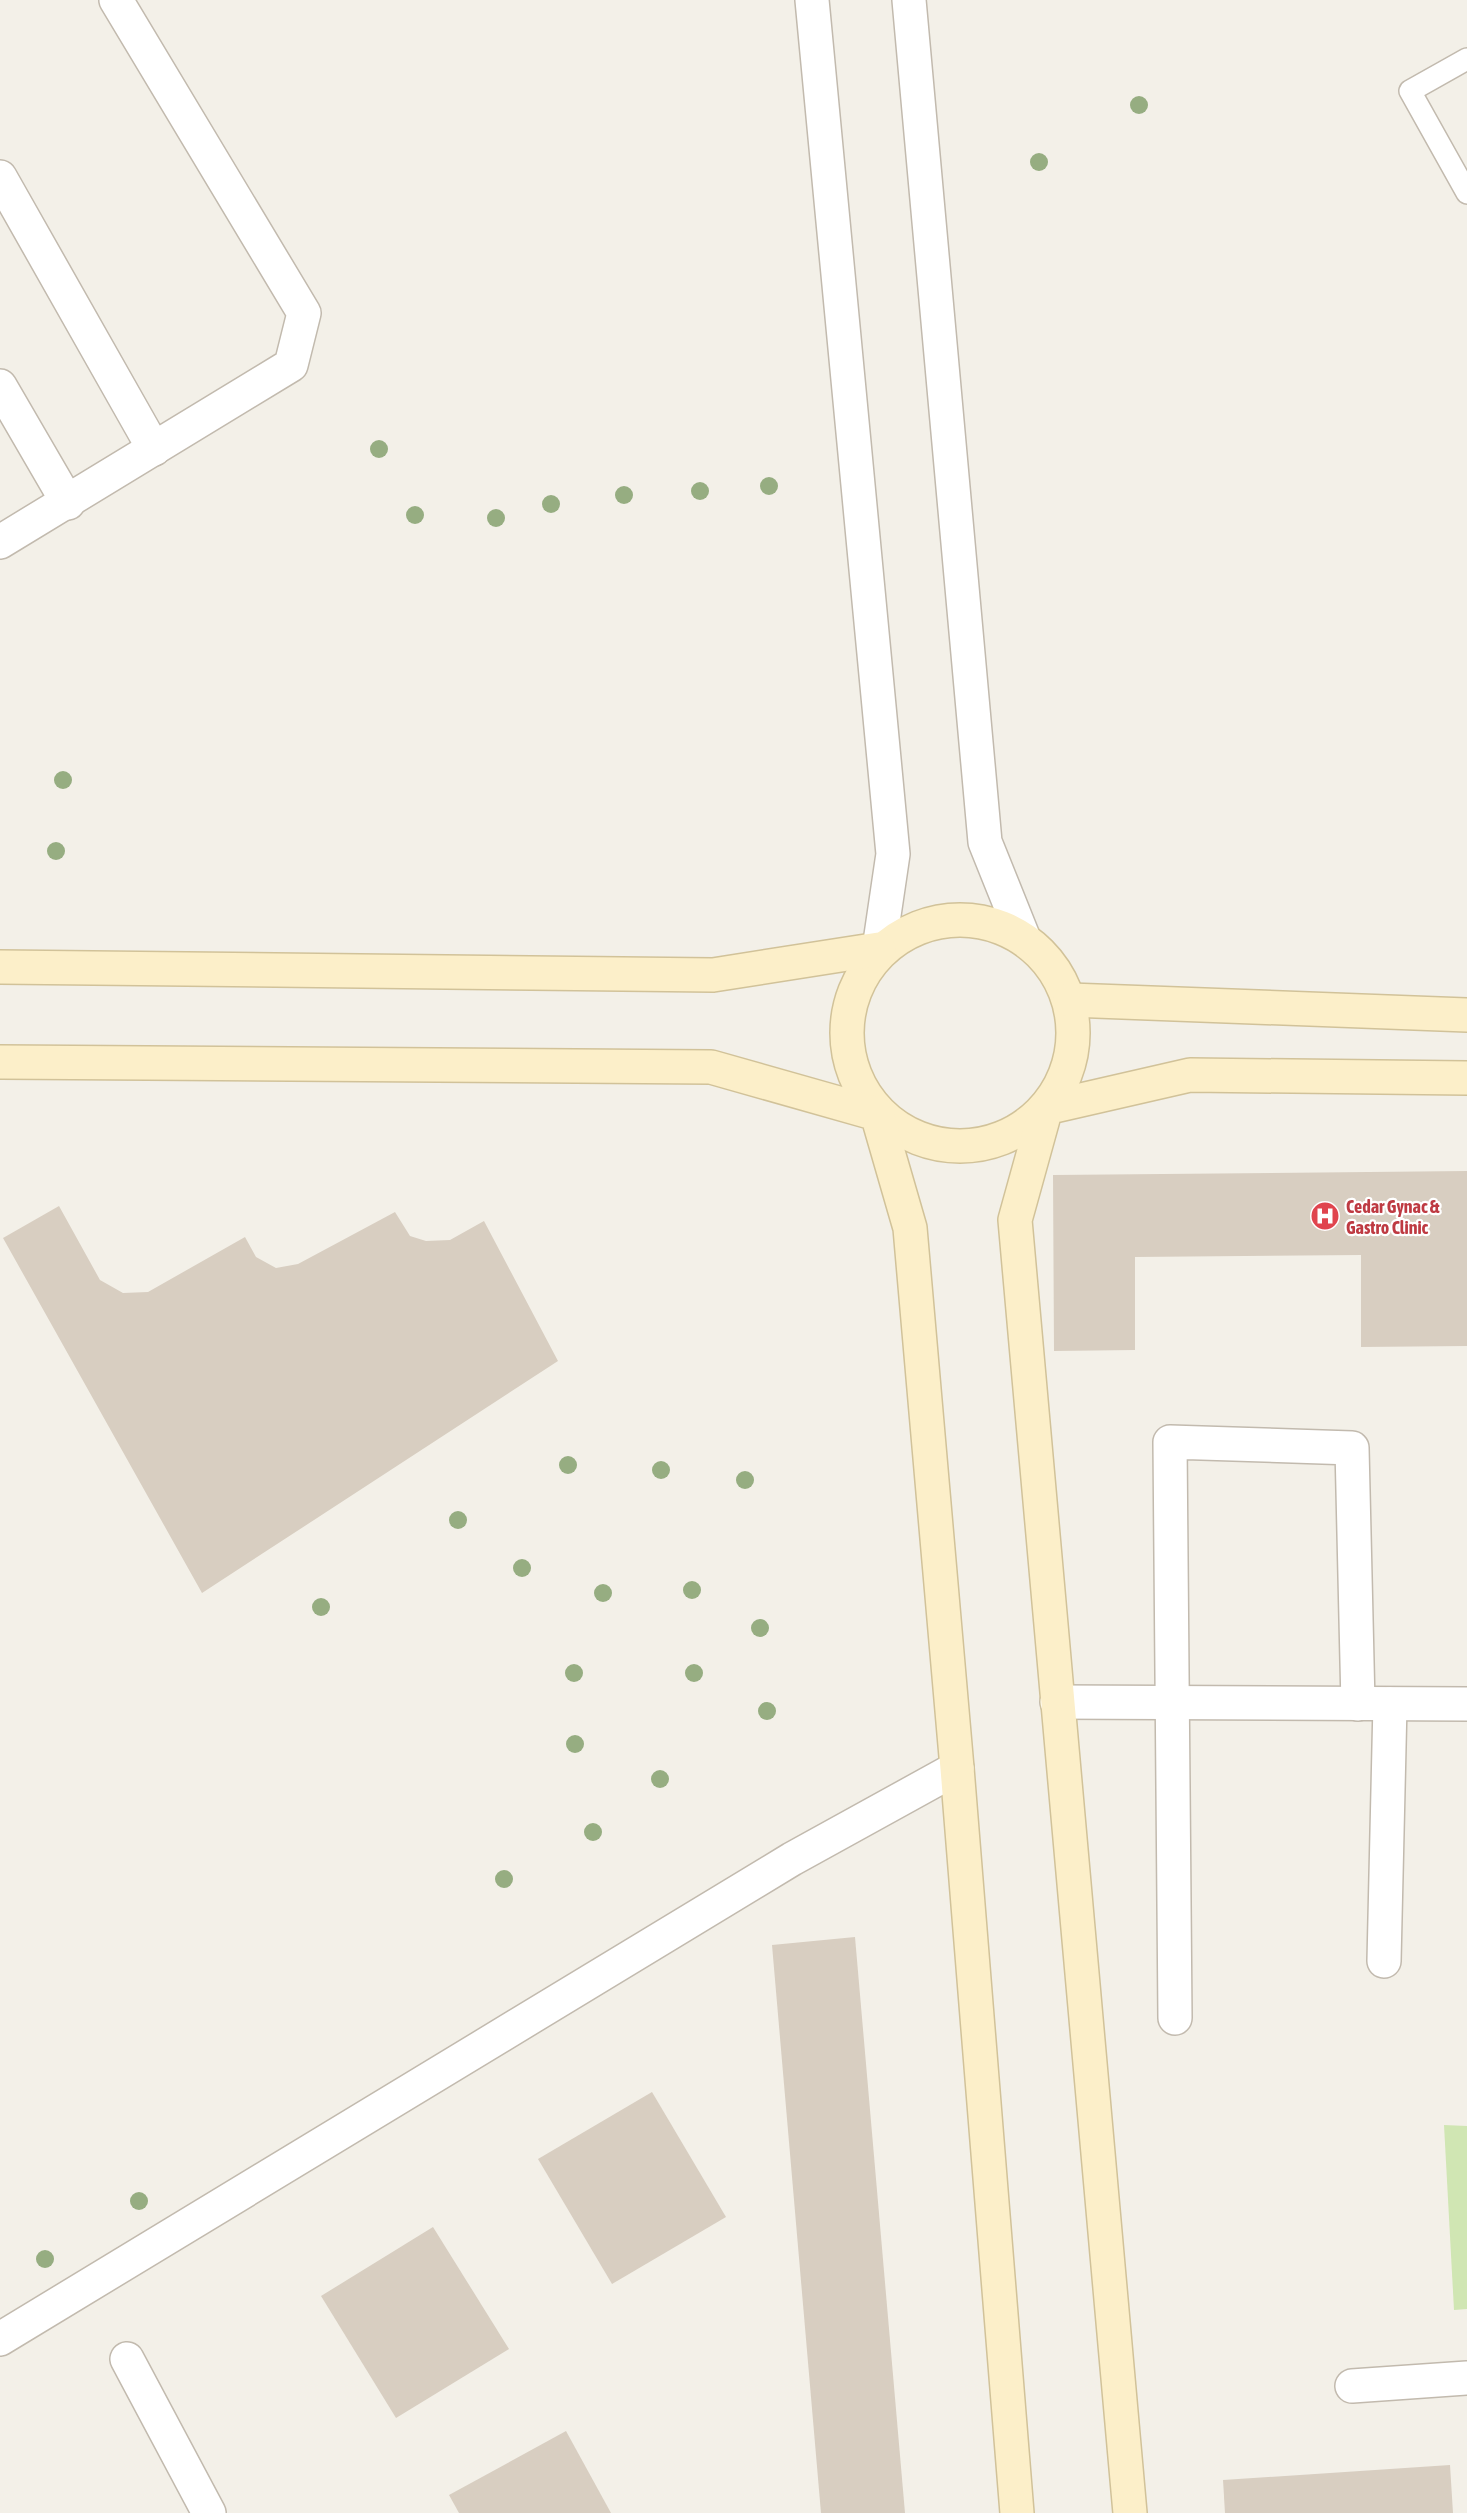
<svg xmlns="http://www.w3.org/2000/svg" width="1467" height="2513" font-family="'Asap Condensed',sans-serif">
	<style>
		.green { fill: #d0e6b3 }
		.building { fill: #d8cec1 }
		.lines { fill: none; stroke-linecap: round; stroke-linejoin: round }
		.service-casing { stroke: #c2baae; stroke-width: 24 }
		.minor-casing { stroke: #c2baae; stroke-width: 36 }
		.tertiary-casing { stroke: #c2baae; stroke-width: 36 }
		.secondary-casing { stroke: #d1c299; stroke-width: 36 }
		.service { stroke: #fff; stroke-width: 21 }
		.minor { stroke: #fff; stroke-width: 33 }
		.tertiary { stroke: #fff; stroke-width: 33 }
		.secondary { stroke: #fcefc9; stroke-width: 33 }
		.tree { fill: #96ad81 }
		.labels { text-anchor: middle; dominant-baseline: central; stroke-width: 4.5; stroke-linejoin: round; paint-order: stroke }
		.health-label { font-size: 18px; font-weight: bold; fill: #be3a42; stroke: #fff; text-anchor: start }
	</style>
	<rect width="100%" height="100%" fill="#f3f0e8"/>
	<polygon class="green" points="1444,2125 1467,2126 1467,2309 1454,2310"/>
	<g class="building">
		<polygon points="1467,1171 1467,1346 1361,1347 1361,1255 1135,1257 1135,1350 1054,1351 1053,1175"/>
		<polygon points="59,1206 100,1280 123,1293 148,1292 245,1237 256,1257 276,1268 298,1264 395,1212 410,1236 426,1241 450,1240 484,1221 558,1361 202,1593 3,1238"/>
		<polygon points="855,1937 905,2513 821,2513 772,1945"/>
		<polygon points="652,2092 726,2217 612,2284 538,2159"/>
		<polygon points="433,2227 509,2349 396,2418 321,2296"/>
		<polygon points="566,2431 611,2513 459,2513 449,2495"/>
		<polygon points="1450,2465 1453,2513 1225,2513 1223,2480"/>
	</g>
	<g class="lines">
		<g class="service-casing">
			<polyline id="service" points="1467,59 1410,91 1467,193"/>
		</g>
		<g class="minor-casing">
			<g id="minor">
				<polyline points="0,177 154,449"/>
				<polyline points="0,386 68,503"/>
				<polyline points="0,542 291,365 304,313 116,0"/>
				<polyline points="1057,1702 1467,1704"/>
				<polyline points="1384,1961 1390,1704"/>
				<polyline points="1175,2018 1170,1442 1352,1448 1358,1704"/>
				<polyline points="0,2339 792,1859 957,1768"/>
				<polyline points="127,2359 209,2513"/>
				<polyline points="1352,2386 1467,2378"/>
			</g>
		</g>
		<g class="tertiary-casing">
			<g id="tertiary">
				<polyline points="812,0 893,854 879,949"/>
				<polyline points="909,0 985,842 1024,939"/>
			</g>
		</g>
		<g class="secondary-casing">
			<g id="secondary">
				<circle cx="960" cy="1033" r="113"/>
				<polyline points="0,967 713,975 879,949"/>
				<polyline points="1070,1000 1467,1015"/>
				<polyline points="0,1062 711,1067 877,1114 910,1228 957,1768 1017,2513"/>
				<polyline points="1130,2513 1015,1220 1046,1108 1190,1075 1467,1078"/>
			</g>
		</g>
		<use href="#service" class="service"/>
		<use href="#minor" class="minor"/>
		<use href="#tertiary" class="tertiary"/>
		<use href="#secondary" class="secondary"/>
	</g>
	<g class="tree">
		<circle cx="1139" cy="105" r="9"/>
		<circle cx="1039" cy="162" r="9"/>
		<circle cx="379" cy="449" r="9"/>
		<circle cx="769" cy="486" r="9"/>
		<circle cx="700" cy="491" r="9"/>
		<circle cx="624" cy="495" r="9"/>
		<circle cx="551" cy="504" r="9"/>
		<circle cx="415" cy="515" r="9"/>
		<circle cx="496" cy="518" r="9"/>
		<circle cx="63" cy="780" r="9"/>
		<circle cx="56" cy="851" r="9"/>
		<circle cx="568" cy="1465" r="9"/>
		<circle cx="661" cy="1470" r="9"/>
		<circle cx="745" cy="1480" r="9"/>
		<circle cx="458" cy="1520" r="9"/>
		<circle cx="522" cy="1568" r="9"/>
		<circle cx="692" cy="1590" r="9"/>
		<circle cx="603" cy="1593" r="9"/>
		<circle cx="321" cy="1607" r="9"/>
		<circle cx="760" cy="1628" r="9"/>
		<circle cx="574" cy="1673" r="9"/>
		<circle cx="694" cy="1673" r="9"/>
		<circle cx="767" cy="1711" r="9"/>
		<circle cx="575" cy="1744" r="9"/>
		<circle cx="660" cy="1779" r="9"/>
		<circle cx="593" cy="1832" r="9"/>
		<circle cx="504" cy="1879" r="9"/>
		<circle cx="139" cy="2201" r="9"/>
		<circle cx="45" cy="2259" r="9"/>
	</g>
	<defs>
		<g id="hospital-disc" transform="scale(1.5)"><circle r="9.5" fill="#e0444e" stroke="#fff"/><path d="M-5-5h3v3.5h4V-5h3V5h-3V1.5h-4V5h-3Z" fill="#fff"/></g>
	</defs>
	<g fill-rule="evenodd">
		<use href="#hospital-disc" x="1325" y="1216"/>
	</g>
	<g class="labels">
		<g class="health-label">
			<text x="1346" y="1206">Cedar Gynac &amp;<tspan x="1346" dy="21">Gastro Clinic</tspan></text>
		</g>
	</g>
</svg>
